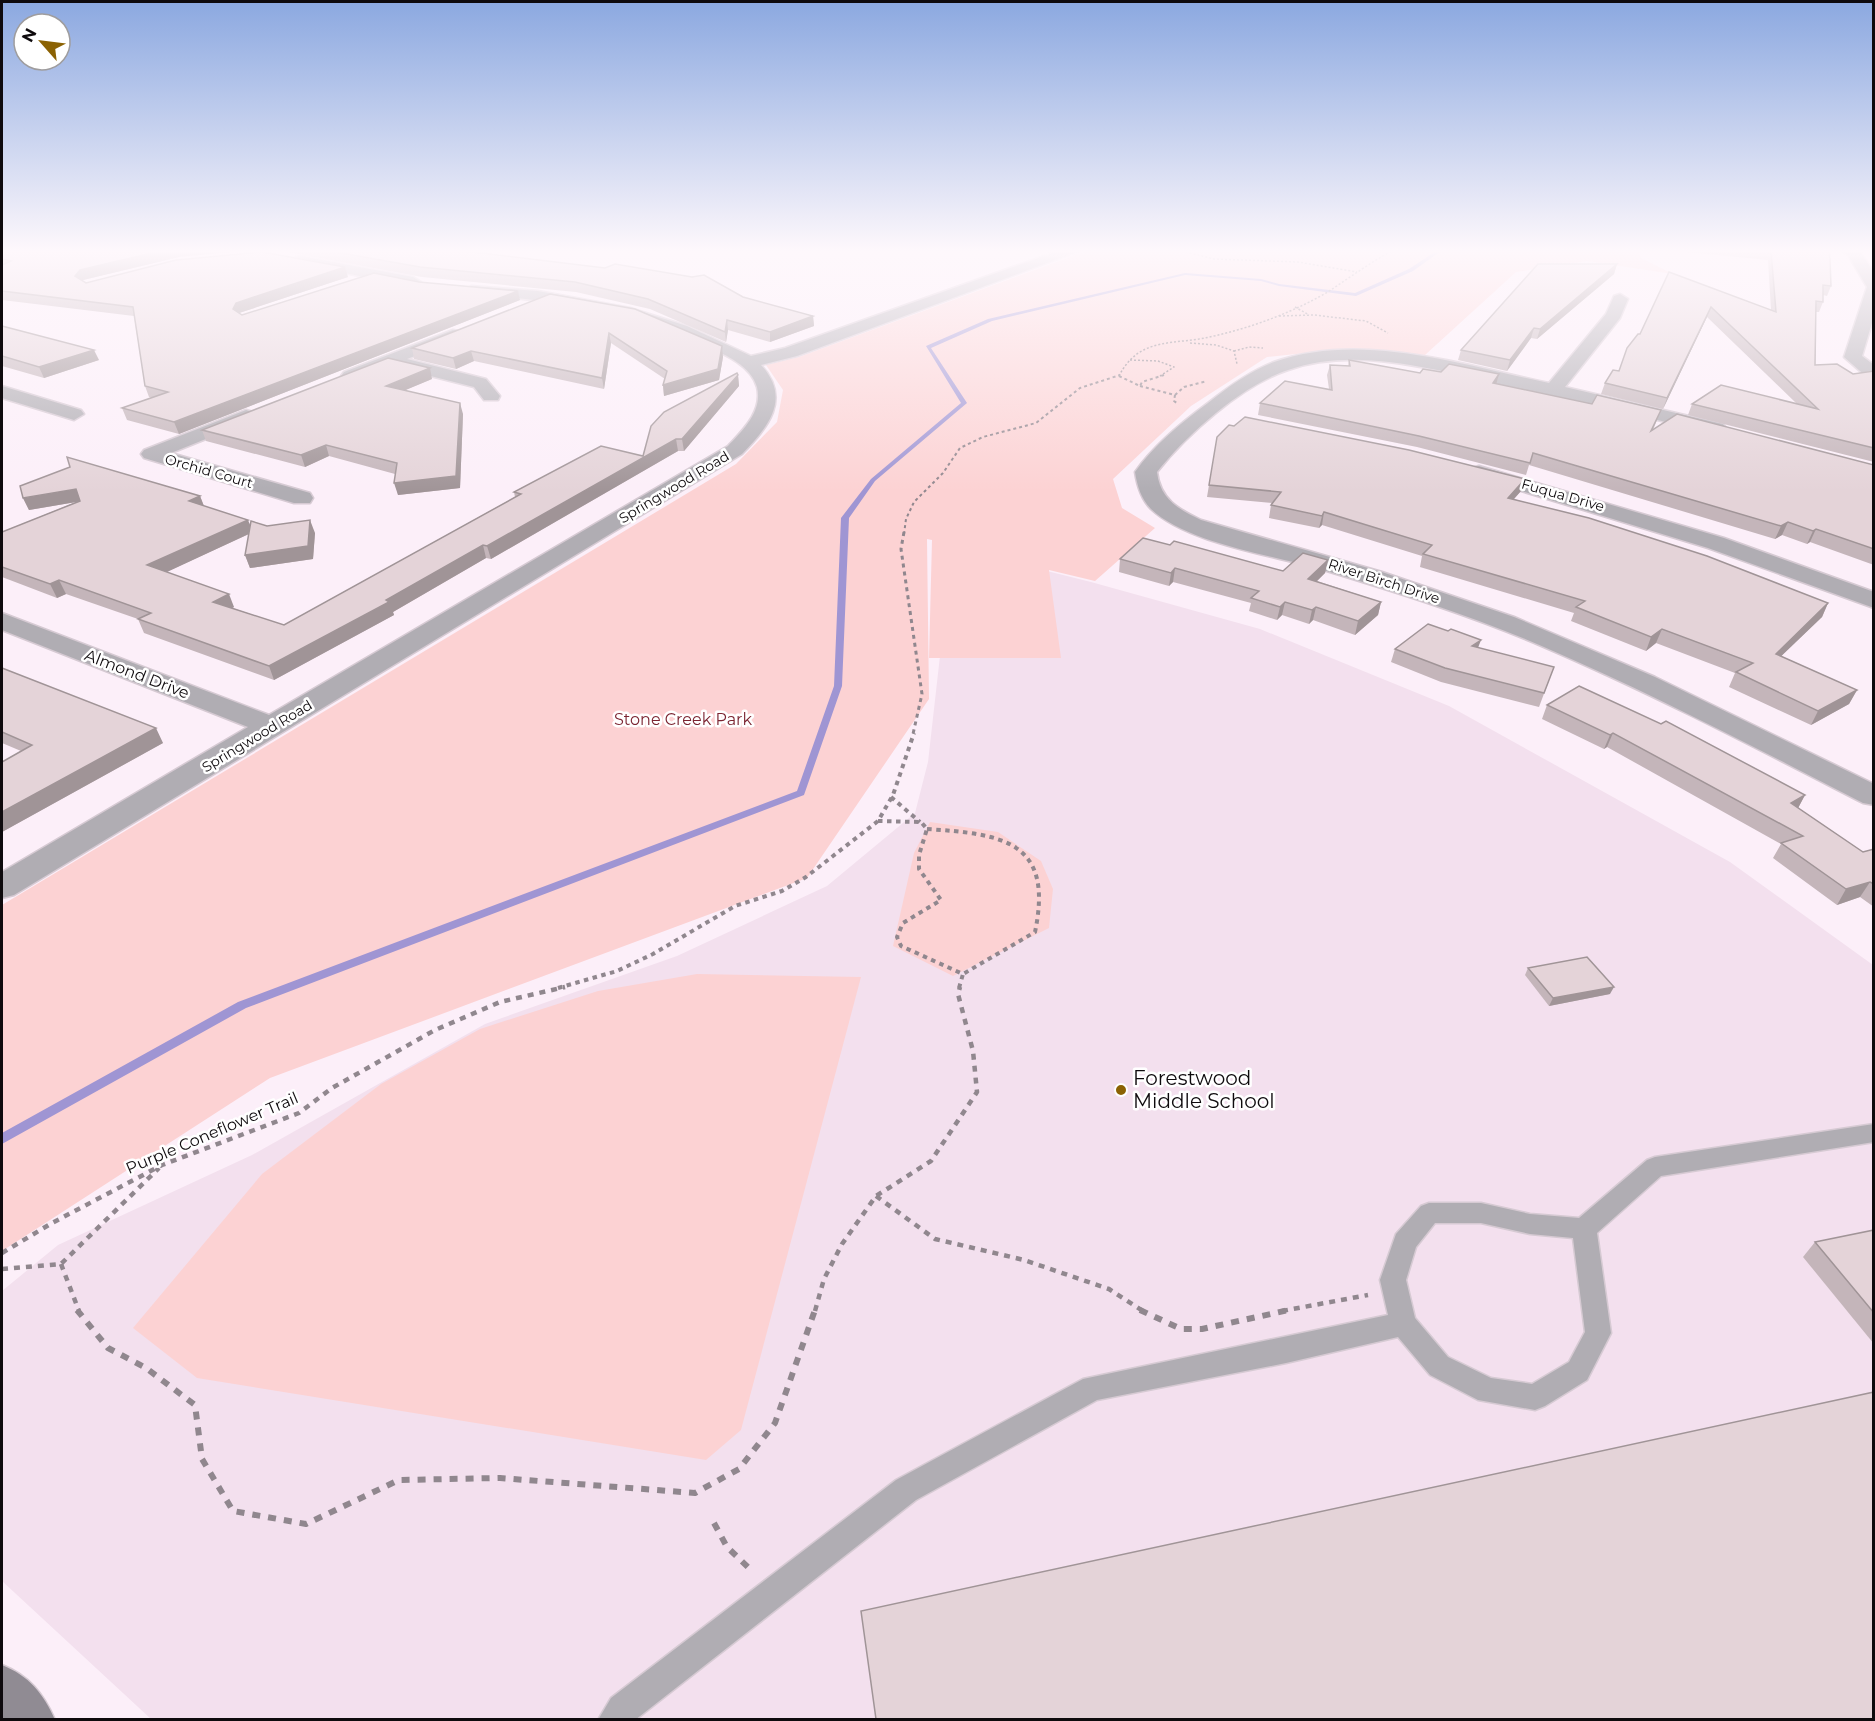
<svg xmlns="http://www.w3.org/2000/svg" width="1875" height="1721" font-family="Montserrat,sans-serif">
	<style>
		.built { fill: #f3e0ee }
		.green { fill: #fcd2d3 }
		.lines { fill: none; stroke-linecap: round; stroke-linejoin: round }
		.stream { fill: #9f95d3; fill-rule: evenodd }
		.lane-casing { stroke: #d6cad3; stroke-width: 3 }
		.street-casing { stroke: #d6cad3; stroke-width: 3 }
		.secondary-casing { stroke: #d6cad3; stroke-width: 3 }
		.path-far5 { stroke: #90878e; stroke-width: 1.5; stroke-dasharray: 2 2; stroke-linecap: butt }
		.path-far4 { stroke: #90878e; stroke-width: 2; stroke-dasharray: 3 3; stroke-linecap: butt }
		.path-far3 { stroke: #90878e; stroke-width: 3; stroke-dasharray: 4 4; stroke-linecap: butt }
		.path-far2 { stroke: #90878e; stroke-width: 4; stroke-dasharray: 4.5 4.5; stroke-linecap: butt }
		.path-far1 { stroke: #90878e; stroke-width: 4.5; stroke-dasharray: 6 6; stroke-linecap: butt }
		.path { stroke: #90878e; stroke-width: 6; stroke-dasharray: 8 8; stroke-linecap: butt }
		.lane { fill: #b0adb3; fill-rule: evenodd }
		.street { fill: #b0adb3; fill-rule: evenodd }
		.secondary { fill: #908b93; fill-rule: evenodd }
		.wall { fill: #c4b5ba }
		.shaded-wall { fill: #a09497 }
		.building { fill: #e4d3d8; stroke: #a09497; stroke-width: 1.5 }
		.poi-dot { fill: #8b6203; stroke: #fff; stroke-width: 2 }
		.labels { text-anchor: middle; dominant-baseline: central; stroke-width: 5; stroke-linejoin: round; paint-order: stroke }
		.far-street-label { font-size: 14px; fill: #0e0a0d; stroke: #fff }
		.street-label { font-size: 16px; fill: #0e0a0d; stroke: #fff }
		.park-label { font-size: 16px; fill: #7b2431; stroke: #fff }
		.near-poi-label { font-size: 20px; fill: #0e0a0d; stroke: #fff; text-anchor: start }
	</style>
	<rect width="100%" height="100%" fill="#fceff9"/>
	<polygon class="built" points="935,543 1091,582 1260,629 1449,706 1730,862 1873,965 1873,1719 151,1719 2,1581 2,1291 58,1245 252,1155 485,1024 677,956 827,886 915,813 928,762 941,647"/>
	<g class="green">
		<polygon points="1086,251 1639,251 1641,258 1673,274 1587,261 1516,272 1425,355 1343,349 1267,357 1191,406 1113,479 1122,508 1155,528 1095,581 1049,570 1061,658 929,658 932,540 927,539 929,699 807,878 270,1078 2,1251 2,905 736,464 777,422 783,390 766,365 799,357"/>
		<polygon points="930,822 998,832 1041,861 1053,889 1049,928 953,976 893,946 914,853"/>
		<polygon points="697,974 861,977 741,1430 706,1460 197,1378 133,1328 262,1174 381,1084 480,1029 598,991"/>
	</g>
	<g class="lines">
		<polygon class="stream" points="1436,251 1441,251 1413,271 1356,296 1279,286 1261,281 1185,275 992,321 931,348 967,403 875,481 849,518 842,686 804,795 246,1008 2,1144 2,1133 238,1002 797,791 834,686 841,518 871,479 961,403 926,346 988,319 1185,273 1261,279 1279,284 1355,293 1409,269"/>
		<g class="lane-casing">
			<path id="lane" d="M1874 1124V1142L1661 1176 1597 1233 1611 1333 1587 1380 1545 1406 1535 1410 1478 1400 1430 1375 1398 1337 1286 1363 1097 1400 916 1500 635 1720H598L611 1698 896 1480 1083 1379 1388 1315 1380 1280 1396 1234 1421 1206 1429 1203H1481L1530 1214 1579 1218 1647 1160 1655 1157ZM1435 1223H1481L1530 1234 1573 1238 1585 1332 1569 1362 1532 1384 1491 1378 1448 1357 1415 1318 1406 1280 1416 1247Z"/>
		</g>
		<g class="street-casing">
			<g id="street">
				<path d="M1058 251H1079L797 356 761 365C792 399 768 427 742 454L14 895 2 898V872L248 727 2 630V613L269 715 728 446C743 430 763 411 757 387 751 366 726 355 708 347 634 313 556 301 476 294L471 292 468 289 471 286 538 291 630 308 687 326 751 356 785 348Z"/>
				<polygon points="1842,251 1860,251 1874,273 1874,316 1862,356 1874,365 1874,379 1868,378 1844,357 1867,287 1848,255"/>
				<polygon points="301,256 413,277 421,282 413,287 296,263 294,260 296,257"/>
				<path d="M1620 294 1628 299 1620 318 1565 387 1723 424 1726 428 1723 432 1716 434C1645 417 1574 400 1503 385 1435 370 1357 346 1288 370 1242 385 1186 435 1157 472 1160 499 1178 509 1201 520L1382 572 1514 617 1655 677 1874 784V805L1863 803C1758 749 1653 694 1544 647 1475 617 1402 594 1330 572 1280 556 1189 545 1151 509 1141 499 1137 485 1135 472 1154 445 1182 422 1208 403 1228 387 1250 371 1274 362 1361 331 1462 365 1549 383L1606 314 1614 296Z"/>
				<polygon points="453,330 459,331 461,335 459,339 407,359 486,379 500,396 498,400 484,400 474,387 391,366 350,381 341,376 344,372"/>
				<polygon points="2,386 81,410 84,414 74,420 2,398"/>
				<polygon points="246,410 253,412 256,416 253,420 171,453 310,493 313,498 310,503 294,503 144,458 141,454 144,450"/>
				<polygon points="1479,466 1724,538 1874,592 1874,608 1708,548 1472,476 1468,472 1472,468"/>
			</g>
		</g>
		<g class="secondary-casing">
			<path id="secondary" d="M2 1665C29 1676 43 1693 55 1720H2Z"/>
		</g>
		<g class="path-far5">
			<polyline points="1182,251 1214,259 1298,262 1357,272"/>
			<polyline points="1295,307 1309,315"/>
			<polyline points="1279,316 1314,315 1366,321 1388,333"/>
			<polyline points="1190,343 1216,345 1234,351 1237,364"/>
			<polyline points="1234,351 1249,347 1263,348"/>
			<polyline points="1130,360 1158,361 1174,367 1160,376"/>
			<path d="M1119 376C1140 335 1175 346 1214 336 1253 327 1291 313 1326 293 1348 279 1369 263 1392 251"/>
		</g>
		<g class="path-far4">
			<polyline points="1119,376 1140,386 1142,382 1164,375"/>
			<polyline points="1140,386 1175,395 1174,401 1178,404"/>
			<polyline points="1175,395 1184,387 1207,381"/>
			<polyline points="904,534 906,519 914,502 943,473 960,448 983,437 1036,423 1080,388 1120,375"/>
		</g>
		<polyline class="path-far3" points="904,532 901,549 922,694 913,734"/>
		<g class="path-far2">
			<polyline points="891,797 920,822"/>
			<polyline points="878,821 921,822 927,829 919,855 919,869 941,900 903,923 897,937 901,946 963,974 959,988"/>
			<path d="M927 829C1003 834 1054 841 1035 932L963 974"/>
			<polyline points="558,988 617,971 653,954 735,906 782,891 806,877 878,821 893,795 914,733"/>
		</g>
		<g class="path-far1">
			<polyline points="876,1196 935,1239 1024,1260 1109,1289 1143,1311"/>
			<polyline points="2,1253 52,1223 162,1165 299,1113 332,1088 435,1030 500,1002 565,987"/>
			<polyline points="61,1264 79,1311"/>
			<polyline points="2,1269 61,1264 159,1168"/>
			<polyline points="815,1311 824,1279 842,1244 876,1196 931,1161 977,1092 973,1051 958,994 960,987"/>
			<polyline points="1282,1311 1368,1295"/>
		</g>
		<g class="path">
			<polyline points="77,1310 108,1348 146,1368 195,1405 202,1459 233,1511 306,1524 399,1480 500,1478 695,1493 739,1469 775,1423 815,1310"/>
			<polyline points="1140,1310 1181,1329 1202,1329 1289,1310"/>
			<polyline points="714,1523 727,1547 751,1570"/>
		</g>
		<use href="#lane" class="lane"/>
		<use href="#street" class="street"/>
		<use href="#secondary" class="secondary"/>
	</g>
	<g class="wall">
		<polygon points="2,251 179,257 83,280 83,281 86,283 348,277 239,313 242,315 520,300 179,434 127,420 122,408 152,398 149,397 145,386 134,316 2,300"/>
		<polygon points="282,251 465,251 743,297 813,316 814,326 770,342 728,330 726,342 650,309 576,292 422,277"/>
		<polygon points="1676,251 1829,251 1831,286 1827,296 1823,295 1823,302 1819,312 1816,312 1815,365 1853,374 1874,371 1874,462 1688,415 1692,404 1796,403 1707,317 1663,409 1601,394 1605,383 1619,371 1640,334 1669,272 1771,310 1768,260"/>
		<polygon points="1617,264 1614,274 1537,339 1531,338 1507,371 1458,360 1461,350"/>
		<polygon points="635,309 723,357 719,380 664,396 663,385 665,379 611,343 604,389 474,361 456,369 414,359 412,348"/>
		<polygon points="2,326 99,360 44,378 2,366"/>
		<polygon points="1349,360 1420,373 1441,372 1499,374 1496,384 1592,404 1661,410 1653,430 1874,465 1874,565 1810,542 1807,544 1782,535 1775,539 1529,465 1526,475 1417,447 1258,415 1260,403 1329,389 1327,375 1330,365 1348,366"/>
		<polygon points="738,375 739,386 684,451 678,451 491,559 486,558 393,612 394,615 274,680 144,633 138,619 66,594 57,598 2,577 2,532 76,502 29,510 23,498 200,496 204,506 250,525 267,526 315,533 313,559 250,568 245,555 249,534 166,572 234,607 232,608 284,625 515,497 514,492 643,456"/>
		<polygon points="432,379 405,390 463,414 460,488 398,495 395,474 329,456 305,467 206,441 202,430"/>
		<polygon points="1217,437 1525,479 1521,491 1514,499 1828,603 1822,617 1781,656 1857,690 1849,704 1811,725 1729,687 1735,673 1656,643 1646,651 1571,621 1574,613 1420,567 1422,556 1322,525 1319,528 1269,518 1271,505 1272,503 1207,497"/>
		<polygon points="1120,559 1283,571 1328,560 1325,573 1317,581 1381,602 1378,615 1355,635 1313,620 1309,624 1282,615 1277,620 1249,611 1251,603 1173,582 1169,586 1119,572"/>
		<polygon points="1478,648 1554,667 1539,707 1441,682 1391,662 1395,649"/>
		<polygon points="2,668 163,743 2,832 2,762 21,751 2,743"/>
		<polygon points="1547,705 1805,795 1798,808 1863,852 1874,849 1874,907 1860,897 1837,905 1773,858 1781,844 1607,747 1604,749 1542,719"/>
		<polygon points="1528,968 1610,994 1549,1006 1525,975"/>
		<polygon points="1874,1230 1874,1344 1803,1257 1815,1242"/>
	</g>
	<g class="shaded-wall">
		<polygon points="160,251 241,251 179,257 83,280 79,285 75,276 80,270"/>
		<polygon points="1617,264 1614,274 1537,339 1540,329"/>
		<polygon points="345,267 348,277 239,313 236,319 233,309 236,303"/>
		<polygon points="518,291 520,300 179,434 174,422"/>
		<polygon points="1711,307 1707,317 1663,409 1667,398"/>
		<polygon points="813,316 814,326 770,342 770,332"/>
		<polygon points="727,320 728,330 726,342 725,332"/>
		<polygon points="1534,328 1531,338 1507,371 1510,360"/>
		<polygon points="609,333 611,343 604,389 602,378"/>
		<polygon points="722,346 723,357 719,380 664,396 663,385"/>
		<polygon points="94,350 99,360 44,378 39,367"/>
		<polygon points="471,351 474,361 456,369 453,358"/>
		<polygon points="430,368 432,379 389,397 386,386"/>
		<polygon points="1499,374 1496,385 1493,383"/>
		<polygon points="738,375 739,386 684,451 682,439"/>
		<polygon points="460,403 463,414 460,488 398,495 394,483"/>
		<polygon points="676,439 678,451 491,559 487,546"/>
		<polygon points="326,445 329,456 305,467 301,455"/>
		<polygon points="1525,479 1521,491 1504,510 1508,498"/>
		<polygon points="76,489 82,501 29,510 23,498"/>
		<polygon points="200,496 205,509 189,501"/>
		<polygon points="1324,512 1322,525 1319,528 1322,516"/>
		<polygon points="248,520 253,532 152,579 147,565"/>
		<polygon points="310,520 315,533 313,559 250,568 245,555"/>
		<polygon points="1788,522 1782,535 1775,539 1781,526"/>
		<polygon points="1816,529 1810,542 1807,544 1813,531"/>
		<polygon points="483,545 486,558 393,612 394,615 274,680 269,666"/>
		<polygon points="1328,560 1325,573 1306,592 1308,579"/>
		<polygon points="1175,568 1173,582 1169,586 1171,573"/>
		<polygon points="59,580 66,594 57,598 50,584"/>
		<polygon points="229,594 234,607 219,615 213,602"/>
		<polygon points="1285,602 1282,615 1277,620 1280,607"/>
		<polygon points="1381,602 1378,615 1355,635 1358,621"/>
		<polygon points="1828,603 1822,617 1769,668 1776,654"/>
		<polygon points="1316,607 1313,620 1309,624 1312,610"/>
		<polygon points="1662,629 1656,643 1646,651 1651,637"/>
		<polygon points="1481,640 1476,653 1472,646"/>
		<polygon points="1857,690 1849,704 1811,725 1818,711"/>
		<polygon points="156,728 163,743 2,832 2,812"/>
		<polygon points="1613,733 1607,747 1604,749 1610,735"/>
		<polygon points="1805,795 1797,810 1791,803"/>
		<polygon points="1870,882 1860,897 1837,905 1846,889"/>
		<polygon points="1614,987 1610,994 1549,1006 1553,998"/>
	</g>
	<g class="building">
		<polygon points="2,251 160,251 80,270 75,276 86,283 176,260 262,252 345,267 236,303 233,309 242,315 374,273 419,282 518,291 174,422 122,408 168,392 145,386 133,307 2,291 2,265 11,261 2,259"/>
		<polygon points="330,251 465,251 605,268 615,264 692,277 704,275 743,297 813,316 770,332 727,320 725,332 648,299 575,282 420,267"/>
		<polygon points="1771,251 1829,251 1830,259 1831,286 1823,285 1823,302 1816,301 1815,365 1837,364 1853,374 1874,371 1874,448 1692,404 1721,385 1818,409 1711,307 1667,398 1605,383 1613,370 1619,371 1627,348 1638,334 1640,334 1669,272 1776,312"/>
		<polygon points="1538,264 1617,264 1540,329 1534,328 1510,360 1461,350"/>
		<polygon points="550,294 635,309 722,346 718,369 663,385 667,371 609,333 602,378 471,351 453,358 412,348"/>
		<polygon points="2,326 94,350 39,367 2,356"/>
		<polygon points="388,358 430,368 386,386 460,403 456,476 394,483 397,463 326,445 301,455 202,430"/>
		<polygon points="1349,360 1420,373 1423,369 1441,372 1449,364 1499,374 1493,383 1592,404 1597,395 1661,410 1651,431 1677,414 1874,465 1874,549 1816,529 1813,531 1788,522 1781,526 1533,453 1530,463 1419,436 1260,403 1285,381 1332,390 1330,365 1350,366"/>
		<polygon points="737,373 738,375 682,439 676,439 487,546 483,545 386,600 389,602 269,666 138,619 151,613 59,580 50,584 2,567 2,532 80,501 76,489 23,498 20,486 70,467 67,457 200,496 189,501 248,520 147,565 229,594 213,602 284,625 521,494 514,492 601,446 643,456 651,426 664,412"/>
		<polygon points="1245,417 1409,450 1525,479 1508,498 1589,518 1707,556 1828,603 1776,654 1857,690 1818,711 1736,672 1753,663 1662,629 1651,637 1576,607 1585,601 1423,554 1432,545 1324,512 1322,516 1271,505 1281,492 1209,485 1217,437 1229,425 1234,426"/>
		<polygon points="310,520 308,546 245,555 251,521 267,526"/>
		<polygon points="1143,538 1170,545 1174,541 1283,571 1303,553 1328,560 1308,579 1381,602 1358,621 1316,607 1312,610 1285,602 1280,607 1251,598 1259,591 1175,568 1171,573 1120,559"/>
		<polygon points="1428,624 1448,631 1451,629 1481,640 1472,646 1554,667 1544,693 1445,668 1395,649"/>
		<polygon points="2,668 156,728 2,812 2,762 32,745 2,732"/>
		<polygon points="1579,686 1661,724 1666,721 1805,795 1791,803 1863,852 1874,849 1874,884 1870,882 1846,889 1781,843 1803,836 1613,733 1610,735 1547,705"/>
		<polygon points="1587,957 1614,987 1553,998 1528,968"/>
		<polygon points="1874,1230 1874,1313 1815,1242"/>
		<polygon points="1874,1392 1874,1719 876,1719 861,1611"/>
	</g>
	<linearGradient id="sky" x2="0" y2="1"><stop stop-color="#8ba8e0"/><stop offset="0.51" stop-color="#fef8fc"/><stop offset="1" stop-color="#fef8fc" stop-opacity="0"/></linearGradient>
	<rect width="1875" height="492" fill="url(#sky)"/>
	<circle class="poi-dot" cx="1121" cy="1090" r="6"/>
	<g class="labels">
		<g class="far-street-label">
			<text transform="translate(209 471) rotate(16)">Orchid Court</text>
			<text transform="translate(674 487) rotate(-31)">Springwood Road</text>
			<text transform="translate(1563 495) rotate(16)">Fuqua Drive</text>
			<text transform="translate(1384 581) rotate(18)">River Birch Drive</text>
			<text transform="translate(257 736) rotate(-31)">Springwood Road</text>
		</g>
		<g class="street-label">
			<text transform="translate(137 674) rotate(21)">Almond Drive</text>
			<text transform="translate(212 1133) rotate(-23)">Purple Coneflower Trail</text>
		</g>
		<g class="park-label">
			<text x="683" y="719">Stone Creek Park</text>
		</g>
		<g class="near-poi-label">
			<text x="1133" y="1078">Forestwood<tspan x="1133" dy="23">Middle School</tspan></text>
		</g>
	</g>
	<rect width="1875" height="1721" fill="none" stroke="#0e0a0d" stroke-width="6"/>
	<g transform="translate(42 42) rotate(298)"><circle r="28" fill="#ffffff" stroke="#9f9d9e" stroke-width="1.5"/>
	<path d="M0-4.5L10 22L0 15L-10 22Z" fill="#8b6203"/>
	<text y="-9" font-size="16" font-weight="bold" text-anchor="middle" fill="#0e0a0d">N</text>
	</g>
</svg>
